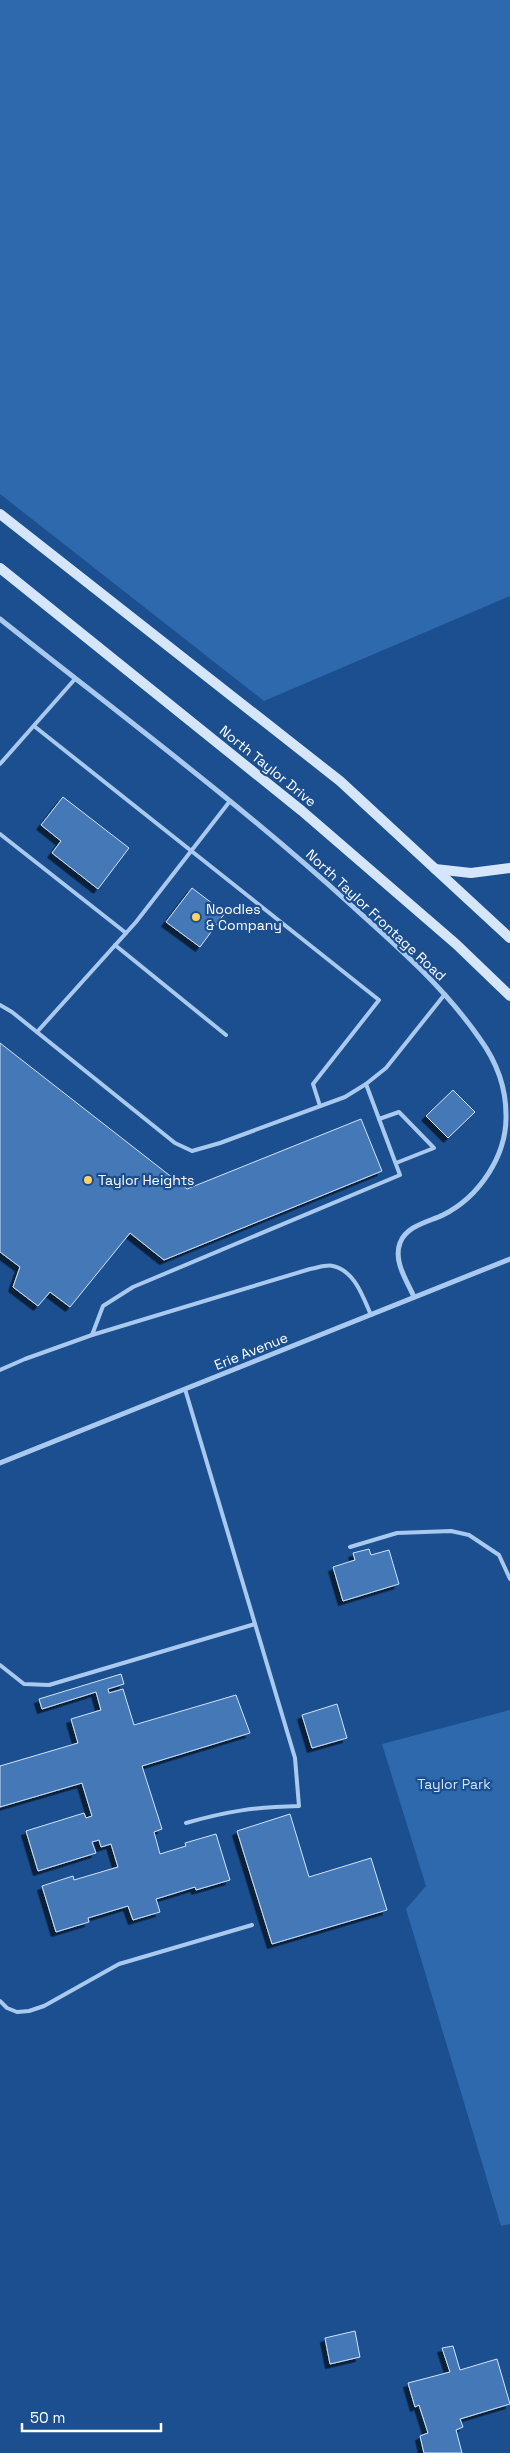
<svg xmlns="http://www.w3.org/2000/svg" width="510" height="2453" font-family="'Space Grotesk',sans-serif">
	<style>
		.green { fill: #2e69ad }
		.building { fill: #4478b7; stroke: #cfe3fa; filter: url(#shadow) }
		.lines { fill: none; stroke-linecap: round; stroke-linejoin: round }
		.service { stroke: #a9c9ee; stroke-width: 4 }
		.minor { stroke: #a9c9ee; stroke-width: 5 }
		.secondary { stroke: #d6e6fa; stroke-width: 10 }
		.poi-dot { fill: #ffd166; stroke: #1b4f8f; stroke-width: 2 }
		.labels { text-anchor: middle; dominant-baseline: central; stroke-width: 4.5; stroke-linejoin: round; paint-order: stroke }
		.street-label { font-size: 14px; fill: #fff; stroke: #1b4f8f }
		.poi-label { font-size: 14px; fill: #fff; stroke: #1b4f8f; text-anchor: start }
		.park-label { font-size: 14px; fill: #cfe3fa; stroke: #1b4f8f }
	</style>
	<defs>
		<filter id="shadow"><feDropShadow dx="-4.5" dy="4.5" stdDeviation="0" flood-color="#0009"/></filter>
	</defs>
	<rect width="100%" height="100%" fill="#1b4f8f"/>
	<g class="green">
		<polygon points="0,0 510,0 510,596 264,701 0,494"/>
		<polygon points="510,1710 510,2224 501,2226 406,1909 426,1886 382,1744"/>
	</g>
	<g class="building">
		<polygon points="63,797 129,848 98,889 52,853 61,841 41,825"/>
		<polygon points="192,888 225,913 200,947 166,922"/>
		<polygon points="0,1043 187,1189 361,1119 382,1171 164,1260 130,1233 70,1307 50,1292 38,1306 13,1287 20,1267 0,1252"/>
		<polygon points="453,1090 475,1112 448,1138 426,1116"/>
		<polygon points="369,1549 371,1555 389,1550 399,1584 343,1601 333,1567 355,1560 353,1553"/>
		<polygon points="121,1674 124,1684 108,1689 109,1693 123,1689 134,1725 236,1695 250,1733 142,1766 162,1829 154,1832 160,1854 186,1846 185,1843 216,1834 230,1880 196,1890 195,1887 156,1899 160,1912 133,1920 128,1906 88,1918 89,1922 56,1932 42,1886 73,1876 74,1880 118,1867 111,1844 101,1847 99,1840 92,1842 96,1853 38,1871 26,1831 84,1813 86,1818 92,1816 82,1783 0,1807 0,1766 78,1743 71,1719 101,1710 96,1692 42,1709 39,1699"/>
		<polygon points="337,1704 347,1738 312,1748 302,1715"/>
		<polygon points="290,1814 309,1877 371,1858 387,1910 272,1944 237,1831"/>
		<polygon points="355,2331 360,2357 330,2364 325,2338"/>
		<polygon points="453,2346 460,2370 497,2359 510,2404 460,2419 463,2427 456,2430 462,2453 424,2453 420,2436 428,2433 419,2405 415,2407 408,2383 450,2372 442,2348"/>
	</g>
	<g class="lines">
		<g class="service">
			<polyline points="34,726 379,1000 313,1084 320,1106"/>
			<polyline points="0,764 75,679"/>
			<polyline points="0,834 126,933"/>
			<polyline points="115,945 226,1035"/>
			<polyline points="0,1005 12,1012 175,1143 192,1151 220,1143 345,1097 366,1084 386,1068 445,994"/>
			<polyline points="37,1032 136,922 230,801"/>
			<path d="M366 1084 400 1175 133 1287 103 1306 92 1335 310 1269C317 1268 327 1264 333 1266 355 1271 363 1297 371 1315"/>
			<polyline points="379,1119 399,1112 434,1148 396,1163"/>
			<polyline points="0,1370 25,1359 92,1335"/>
			<path d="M185 1389 295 1758 299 1806C255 1807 228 1811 186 1823"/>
			<polyline points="350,1547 397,1533 451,1531 469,1535 499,1555 510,1579"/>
			<polyline points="0,1665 24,1684 49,1685 255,1624"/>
			<polyline points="0,2001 7,2008 17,2012 29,2011 44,2006 119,1964 252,1925"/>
		</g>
		<g class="minor">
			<path d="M0 619C118 713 239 803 350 904 397 946 444 987 480 1039 496 1061 506 1087 506 1115 507 1156 479 1197 443 1215 428 1222 406 1226 400 1243 393 1261 407 1281 414 1297"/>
			<polyline points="0,1463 510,1259"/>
		</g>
		<g class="secondary">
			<polyline points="0,514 340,781 510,938"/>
			<polyline points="0,568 302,811 456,944 510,996"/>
			<polyline points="435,869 471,873 510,868"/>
		</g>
	</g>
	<g class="poi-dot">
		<circle cx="196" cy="917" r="5"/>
		<circle cx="88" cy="1180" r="5"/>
	</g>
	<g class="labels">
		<g class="street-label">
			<text transform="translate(268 766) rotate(39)">North Taylor Drive</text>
			<text transform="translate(376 915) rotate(43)">North Taylor Frontage Road</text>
			<text transform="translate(251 1351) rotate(-22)">Erie Avenue</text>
		</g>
		<g class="poi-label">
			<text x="206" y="909">Noodles<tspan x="206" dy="16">&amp; Company</tspan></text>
			<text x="98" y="1180">Taylor Heights</text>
		</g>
		<g class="park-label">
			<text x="454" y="1784">Taylor Park</text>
		</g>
	</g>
	<path d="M22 2423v8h139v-8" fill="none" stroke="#ffffff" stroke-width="2.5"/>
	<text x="30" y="2423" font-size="15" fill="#ffffff" stroke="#1b4f8f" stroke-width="4" paint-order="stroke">50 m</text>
</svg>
